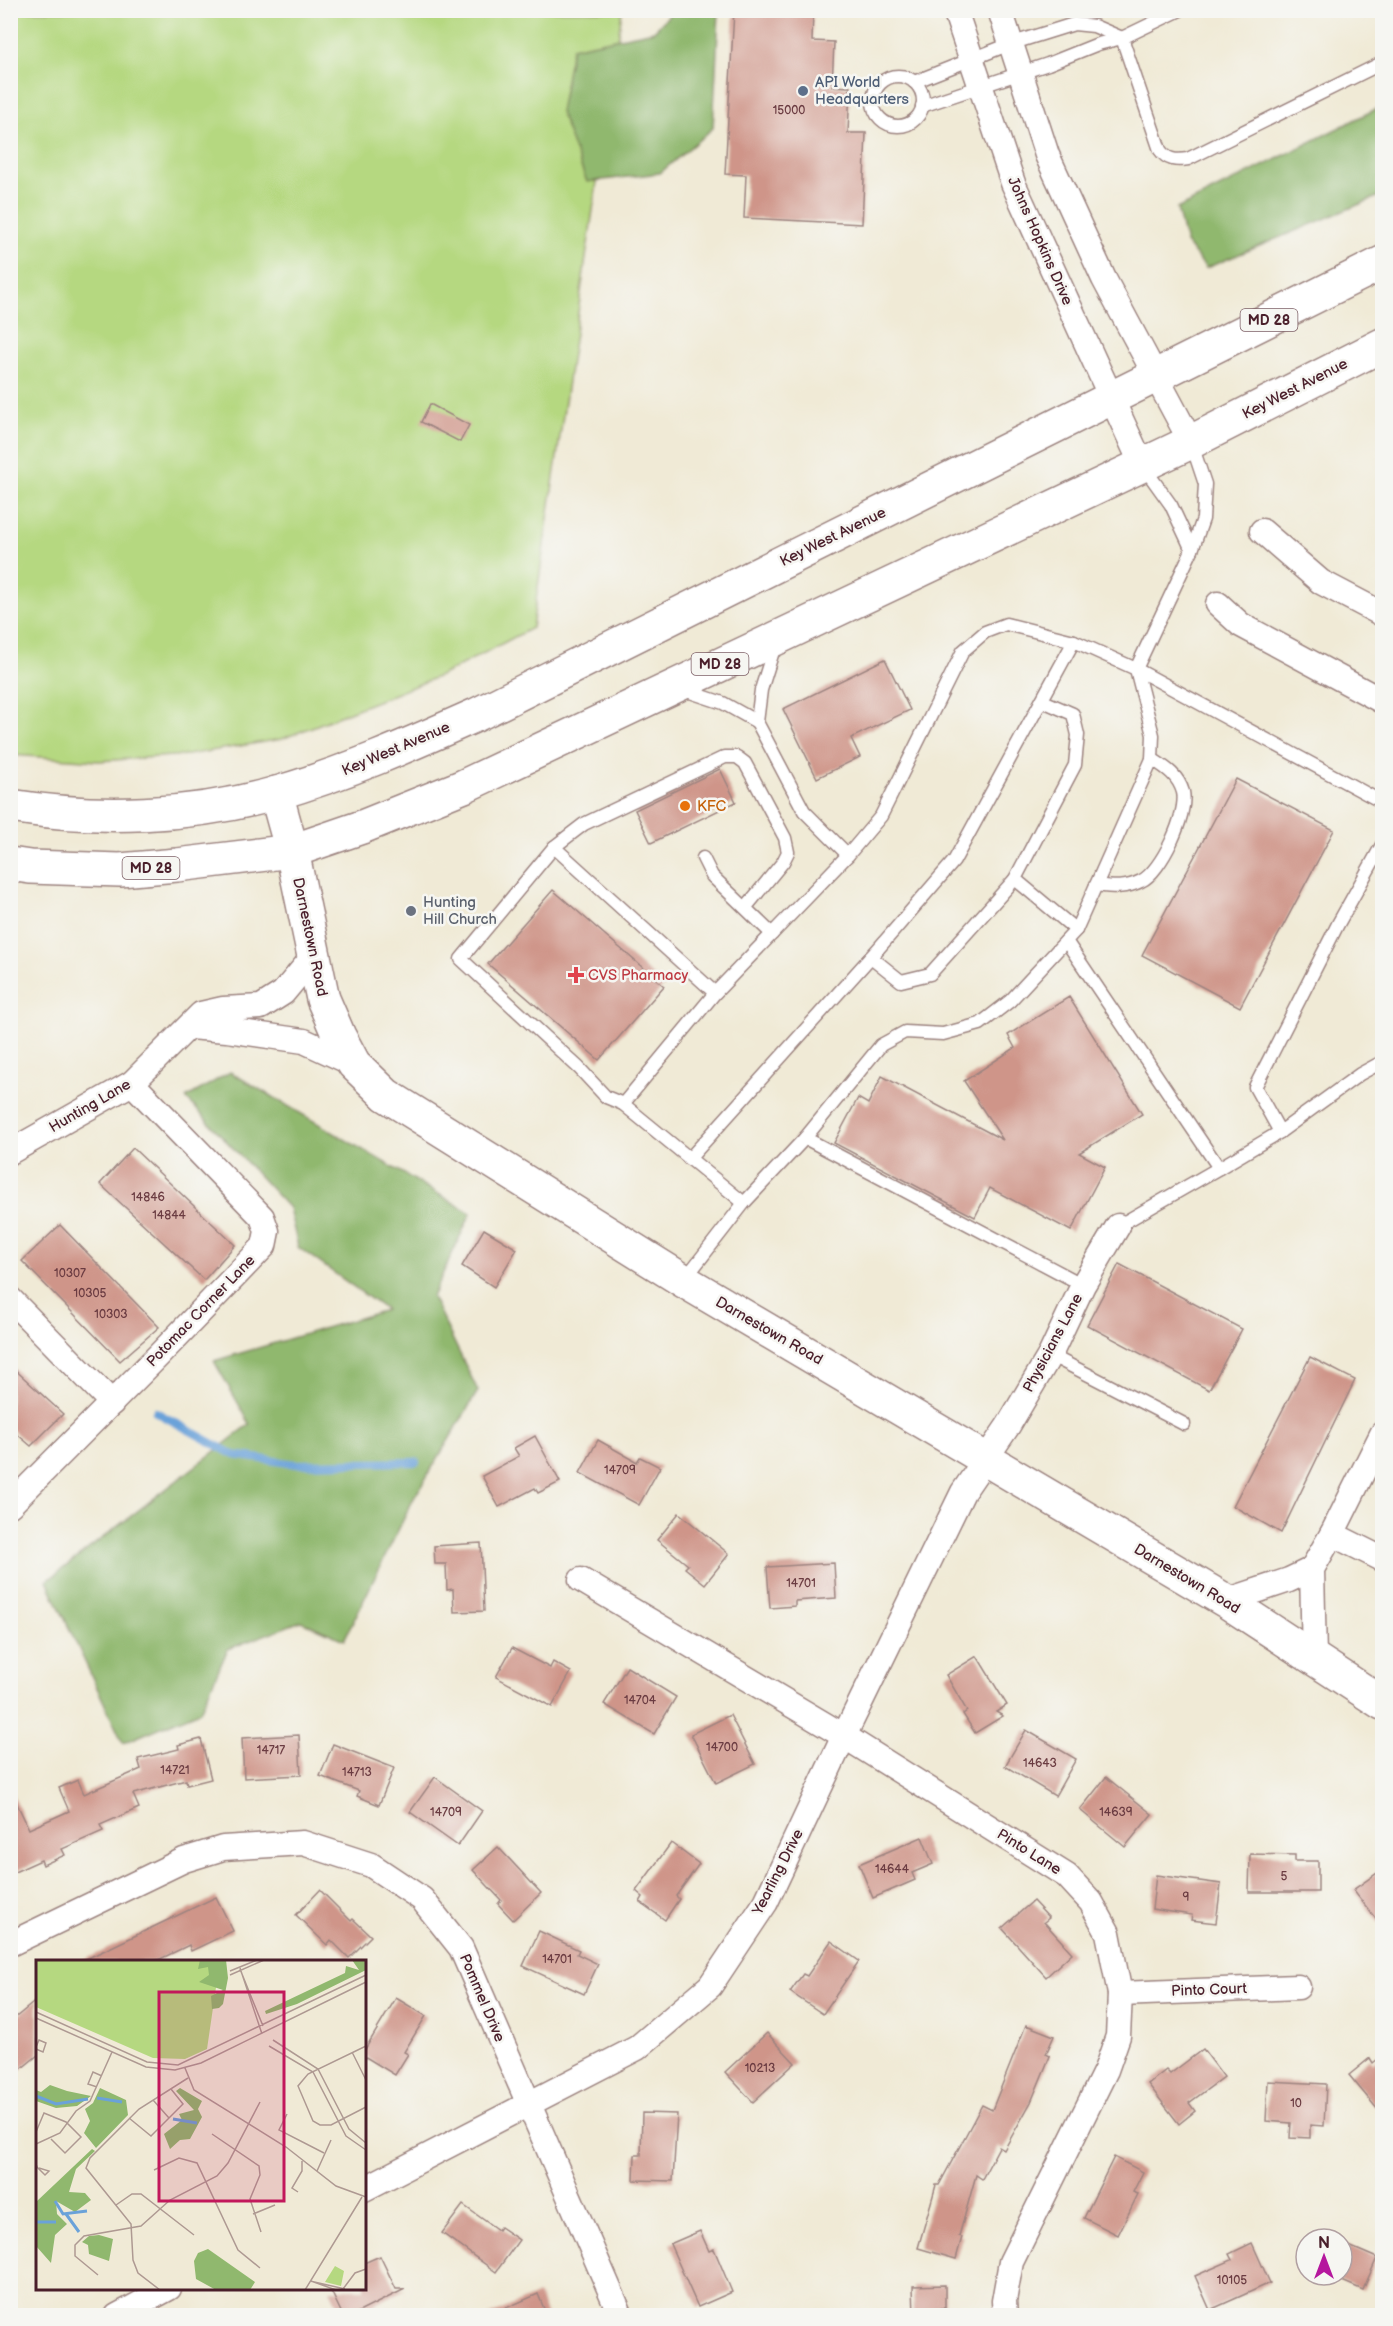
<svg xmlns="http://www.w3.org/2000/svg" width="1393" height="2326" font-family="'Balsamiq Sans',sans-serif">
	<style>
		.green { fill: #b5d880; stroke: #807c56; stroke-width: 1.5 }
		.forest { fill: #90b86e; stroke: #6d6c4c; stroke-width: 1.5 }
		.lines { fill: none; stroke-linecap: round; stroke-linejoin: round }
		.stream { stroke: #6aa2d9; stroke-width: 8 }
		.building { fill: #cf9589 }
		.lane-casing { stroke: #9d8480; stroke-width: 15 }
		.street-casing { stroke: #9d8480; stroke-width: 27 }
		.secondary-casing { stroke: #9d8480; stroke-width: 36 }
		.primary-casing { stroke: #9d8480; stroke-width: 36 }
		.lane { stroke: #fff; stroke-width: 12 }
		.street { stroke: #fff; stroke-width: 24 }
		.secondary { stroke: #fff; stroke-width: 33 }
		.primary { stroke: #fff; stroke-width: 33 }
		.service-dot { fill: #5c6f8a; stroke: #f6f6f2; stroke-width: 2 }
		.food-dot { fill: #e8710a; stroke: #f6f6f2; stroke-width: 2 }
		.worship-dot { fill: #6b7280; stroke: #f6f6f2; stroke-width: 2 }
		.health-dot { fill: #e0444e; stroke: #f6f6f2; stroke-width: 2 }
		.labels { text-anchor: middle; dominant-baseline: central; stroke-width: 5; stroke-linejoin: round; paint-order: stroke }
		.number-label { font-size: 12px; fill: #6b3c42 }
		.shield { fill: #f6f6f2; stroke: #7e6067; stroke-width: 1.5 }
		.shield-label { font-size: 14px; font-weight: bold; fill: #4a1f2b }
		.service-label { font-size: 15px; fill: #4e5e75; stroke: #f6f6f2; text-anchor: start }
		.street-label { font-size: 15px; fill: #4a1f2b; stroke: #f6f6f2 }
		.food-label { font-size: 15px; fill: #c56008; stroke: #f6f6f2; text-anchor: start }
		.worship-label { font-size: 15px; fill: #5b616d; stroke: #f6f6f2; text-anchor: start }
		.health-label { font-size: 15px; fill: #be3a42; stroke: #f6f6f2; text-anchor: start }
		.inset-river { fill: none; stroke: #6aa2d9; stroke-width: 3 }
		.inset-road { fill: none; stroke: #ae9992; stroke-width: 1.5 }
		.view { fill: #c2185b; fill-opacity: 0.15; stroke: #c2185b; stroke-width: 3 }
		.inset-edge { fill: none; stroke: #4a1f2b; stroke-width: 3 }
	</style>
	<rect width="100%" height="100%" fill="#f6f6f2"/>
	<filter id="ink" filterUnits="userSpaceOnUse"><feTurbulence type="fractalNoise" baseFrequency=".0167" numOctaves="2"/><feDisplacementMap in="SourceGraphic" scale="12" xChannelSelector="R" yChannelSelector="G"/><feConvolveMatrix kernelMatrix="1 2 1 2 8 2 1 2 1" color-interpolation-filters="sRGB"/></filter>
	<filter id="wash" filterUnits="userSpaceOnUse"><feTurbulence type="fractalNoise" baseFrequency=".008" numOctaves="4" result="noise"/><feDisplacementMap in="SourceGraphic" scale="24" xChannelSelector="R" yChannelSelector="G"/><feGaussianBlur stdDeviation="1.35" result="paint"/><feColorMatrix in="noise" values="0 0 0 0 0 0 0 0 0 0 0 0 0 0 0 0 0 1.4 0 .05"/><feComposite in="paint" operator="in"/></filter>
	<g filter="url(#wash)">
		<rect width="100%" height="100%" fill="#f0ead6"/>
		<polygon class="green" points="11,11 622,11 532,628 442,675 282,739 187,755 99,761 11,755"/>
		<g class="forest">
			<polygon points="673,11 719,11 713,128 660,173 587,182 560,112 572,48 654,31"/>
			<polygon points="1382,106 1382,195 1206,268 1186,243 1177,209"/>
			<polygon points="230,1072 471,1213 432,1297 478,1391 414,1498 344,1640 301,1621 228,1649 200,1711 123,1743 47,1581 250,1424 214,1361 386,1310 298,1247 289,1208 186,1098"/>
		</g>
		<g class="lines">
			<polyline class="stream" points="156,1412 234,1455 296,1464 416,1462"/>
		</g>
		<g id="blocks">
			<g class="building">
				<polygon points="734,10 813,10 812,41 834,42 832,86 850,87 848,133 866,133 862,224 744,218 746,175 725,174"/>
				<polygon points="430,404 469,425 460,442 421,422"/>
				<polygon points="885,659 910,710 851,738 860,757 817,778 783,709"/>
				<polygon points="720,769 736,802 651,843 635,810"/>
				<polygon points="1236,779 1334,830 1240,1007 1142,955"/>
				<polygon points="553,890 664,986 599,1060 488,964"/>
				<polygon points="1069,997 1142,1114 1079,1153 1105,1167 1071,1231 990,1188 975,1217 834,1143 858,1098 868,1104 882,1076 1003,1140 964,1081 1015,1048 1008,1035"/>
				<polygon points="133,1148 235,1245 204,1280 100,1184"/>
				<polygon points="60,1225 159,1327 120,1361 22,1261"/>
				<polygon points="484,1229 517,1249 494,1287 462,1266"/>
				<polygon points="1119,1264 1242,1329 1209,1390 1087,1325"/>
				<polygon points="1310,1357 1355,1380 1281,1533 1233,1506"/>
				<polygon points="10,1365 63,1414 31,1446 10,1428"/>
				<polygon points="535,1436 560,1482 538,1493 535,1488 499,1507 482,1476 519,1456 514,1448"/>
				<polygon points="598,1440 637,1462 640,1457 660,1467 639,1505 580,1473"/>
				<polygon points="679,1513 729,1554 705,1584 685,1568 688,1565 657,1540"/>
				<polygon points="481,1543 484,1611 454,1612 453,1589 447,1590 446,1564 435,1564 434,1546"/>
				<polygon points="834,1563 836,1598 795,1601 795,1606 770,1608 767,1567"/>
				<polygon points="512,1648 550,1668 553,1662 571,1672 552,1707 496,1677"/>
				<polygon points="977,1656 1007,1705 996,1712 1003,1716 975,1733 963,1714 967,1711 946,1675"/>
				<polygon points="627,1667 676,1697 654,1734 604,1704"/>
				<polygon points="730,1715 755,1764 716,1783 691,1734"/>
				<polygon points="1026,1730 1076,1759 1055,1796 1005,1766"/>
				<polygon points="299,1735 301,1775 244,1778 242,1738"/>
				<polygon points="201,1739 211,1779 187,1785 186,1780 133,1794 139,1808 100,1825 103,1831 62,1849 65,1855 43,1865 41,1860 10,1874 10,1789 29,1829 69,1811 59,1788 78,1780 84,1794 141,1769 138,1759 179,1749 178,1745"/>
				<polygon points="333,1744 394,1768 379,1805 357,1796 359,1791 320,1776"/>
				<polygon points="435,1777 482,1811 458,1846 410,1812"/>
				<polygon points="1106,1777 1152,1814 1125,1847 1080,1810"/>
				<polygon points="922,1837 933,1864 912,1873 915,1880 873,1898 859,1864"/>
				<polygon points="671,1843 699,1864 676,1896 679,1899 665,1920 640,1902 643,1897 636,1891"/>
				<polygon points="498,1847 541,1893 513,1920 498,1904 501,1900 473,1870"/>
				<polygon points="1250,1854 1295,1855 1295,1861 1318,1861 1318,1892 1249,1892"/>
				<polygon points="1383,1869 1383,1928 1353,1890"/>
				<polygon points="1156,1875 1221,1884 1216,1923 1191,1920 1192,1915 1152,1909"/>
				<polygon points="320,1890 351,1921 353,1919 371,1936 349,1958 331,1940 327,1945 296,1915"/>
				<polygon points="216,1897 233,1931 191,1951 189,1945 154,1962 80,1962"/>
				<polygon points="1033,1901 1049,1918 1044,1922 1072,1953 1046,1977 1002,1928"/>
				<polygon points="539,1931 579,1950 577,1954 598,1964 584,1994 523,1966"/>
				<polygon points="831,1941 859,1961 823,2014 790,1992 803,1974 807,1976"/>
				<polygon points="396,1998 426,2016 404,2052 408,2054 395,2075 364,2056 364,2051"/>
				<polygon points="38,1999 38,2055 10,2078 10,2022"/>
				<polygon points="1026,2025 1054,2036 1046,2054 1050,2056 1031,2102 1004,2150 999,2147 982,2179 976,2175 959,2236 962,2237 956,2259 918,2248 936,2185 939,2185 982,2105 992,2110"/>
				<polygon points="767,2033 795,2063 753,2102 725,2072"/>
				<polygon points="1203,2049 1224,2077 1189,2103 1195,2111 1179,2124 1148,2084 1166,2070 1170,2074"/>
				<polygon points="1383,2055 1383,2116 1349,2075 1370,2058 1373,2063"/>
				<polygon points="1268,2081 1326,2084 1324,2126 1310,2125 1310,2138 1290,2137 1291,2123 1266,2121"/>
				<polygon points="642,2113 677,2114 673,2181 634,2180 635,2155 641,2155"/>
				<polygon points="1114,2157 1143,2172 1133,2192 1138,2194 1118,2235 1084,2218"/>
				<polygon points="463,2205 498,2230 500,2227 519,2240 496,2272 442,2233"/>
				<polygon points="700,2231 709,2251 714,2249 732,2292 698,2307 670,2244"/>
				<polygon points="1252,2243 1270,2283 1210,2310 1195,2276 1232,2260 1229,2254"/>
				<polygon points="1342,2243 1377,2258 1363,2290 1328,2275 1342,2275"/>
				<polygon points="380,2256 396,2289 405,2289 351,2316 343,2316 330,2289 364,2289 364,2263"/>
				<polygon points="945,2285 945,2308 941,2308 941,2316 914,2316 913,2286"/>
				<polygon points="538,2294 547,2316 488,2316"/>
			</g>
		</g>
	</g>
	<g filter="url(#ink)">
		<use href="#blocks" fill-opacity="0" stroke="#9d8480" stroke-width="1.5"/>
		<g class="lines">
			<g class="lane-casing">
				<g id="lane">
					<circle cx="898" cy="101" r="25"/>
					<path d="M914 82 1010 44 1074 24 1094 26 1122 38 1160 150C1167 160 1176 161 1188 159L1382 63"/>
					<polyline points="922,106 1048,64 1098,44 1122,38 1180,10"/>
					<polyline points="1143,466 1171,505 1192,550"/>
					<polyline points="681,689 723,703 757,722 761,690 775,645"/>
					<polyline points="1043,701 1073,714 1078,735 1075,765 1015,879 1076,930"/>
					<polyline points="757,722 804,811 848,855"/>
					<polyline points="1382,845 1338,924 1255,1087 1280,1132 1360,1074 1382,1062"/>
					<polyline points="554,847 584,824 725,757 737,757 745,763 785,838 788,852 783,862 746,907"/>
					<polyline points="703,858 712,876 772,934"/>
					<path d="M1096 885C1112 887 1125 889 1141 881 1161 872 1188 814 1183 792 1178 775 1166 768 1152 759"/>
					<polyline points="1066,941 1219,1168 1118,1226"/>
					<polyline points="871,957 901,981 930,974 1015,879"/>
					<polyline points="715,993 554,847 461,959 579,1068 606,1097 623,1104 715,993 848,855 881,816 963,651 985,632 1006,624 1074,641 1136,669 1382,802"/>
					<polyline points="623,1104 744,1203"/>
					<polyline points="805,1138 1083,1285"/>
					<polyline points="689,1159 878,949 954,861 1074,641"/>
					<polyline points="1219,1168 1280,1132"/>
					<polyline points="684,1280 744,1203 805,1138 881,1045 905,1032 943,1034 980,1024 1010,1001 1076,930 1152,759 1153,735 1136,669 1192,550 1203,519 1205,484 1191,442"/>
					<polyline points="1050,1355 1184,1424"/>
				</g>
			</g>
			<g class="street-casing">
				<g id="street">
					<polyline points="955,10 1013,183 1142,465"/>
					<polyline points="1000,10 1047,155 1104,279 1191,442"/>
					<polyline points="1262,531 1321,582 1382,614"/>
					<polyline points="1218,604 1241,625 1382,701"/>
					<polyline points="189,1027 227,1030 304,1041 354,1064"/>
					<polyline points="10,1152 132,1083 201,1014 223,1009 261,1007 283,993 313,957"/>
					<polyline points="10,1299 112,1403"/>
					<polyline points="1382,1434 1332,1534 1382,1559"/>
					<polyline points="10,1505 158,1356 264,1246 267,1231 262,1217 132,1083"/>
					<polyline points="581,1580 844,1736 1067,1876 1091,1902 1108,1933 1120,1994 1118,2036 1106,2070 1011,2262 1004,2301 1005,2316"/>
					<polyline points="1226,1601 1289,1580 1312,1569"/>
					<polyline points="1314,1658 1312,1569 1332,1534"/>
					<polyline points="10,1944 184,1860 223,1848 303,1843 371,1865 422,1899 461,1948 621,2316"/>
					<polyline points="1120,1994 1298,1987"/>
					<polyline points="364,2189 637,2048 710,1986 766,1902 844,1736 963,1492 1008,1426 1050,1355 1083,1285 1118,1226"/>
					<polyline points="117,2316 169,2288"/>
				</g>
			</g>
			<g class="secondary-casing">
				<polyline id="secondary" points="276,793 292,851 323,999 339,1036 354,1064 386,1095 684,1281 1226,1601 1382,1703"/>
			</g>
			<g class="primary-casing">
				<g id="primary">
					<path d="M10 806C97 820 192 817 277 793 346 773 411 744 476 715L1382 263"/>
					<polyline points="10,864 30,867 120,870 177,865 292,851 362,827 464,786 777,638 1191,442 1382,345"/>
				</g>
			</g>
			<use href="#lane" class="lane"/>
			<use href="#street" class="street"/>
			<use href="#secondary" class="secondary"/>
			<use href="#primary" class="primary"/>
		</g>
	</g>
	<circle class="service-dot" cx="803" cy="91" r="6"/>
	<circle class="food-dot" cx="685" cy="806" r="6"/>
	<circle class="worship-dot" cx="411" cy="911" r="6"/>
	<path class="health-dot" d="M573 966h6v6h6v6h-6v6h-6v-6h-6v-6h6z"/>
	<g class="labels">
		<g class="number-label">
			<text x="789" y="110">15000</text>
			<text x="148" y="1197">14846</text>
			<text x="169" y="1215">14844</text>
			<text x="70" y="1273">10307</text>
			<text x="90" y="1293">10305</text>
			<text x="111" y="1314">10303</text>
			<text x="620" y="1470">14709</text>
			<text x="801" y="1583">14701</text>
			<text x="640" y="1700">14704</text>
			<text x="722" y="1747">14700</text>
			<text x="271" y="1750">14717</text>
			<text x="1040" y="1763">14643</text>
			<text x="175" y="1770">14721</text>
			<text x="357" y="1772">14713</text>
			<text x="446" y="1812">14709</text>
			<text x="1116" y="1812">14639</text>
			<text x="892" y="1869">14644</text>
			<text x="1284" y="1876">5</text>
			<text x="1186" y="1897">9</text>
			<text x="557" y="1959">14701</text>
			<text x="760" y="2068">10213</text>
			<text x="1296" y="2103">10</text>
			<text x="1232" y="2280">10105</text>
		</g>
		<g class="shield">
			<rect x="1240.5" y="309" width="57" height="22" rx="4.5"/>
			<rect x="691.5" y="653" width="57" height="22" rx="4.5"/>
			<rect x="122.5" y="857" width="57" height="22" rx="4.5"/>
		</g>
		<g class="shield-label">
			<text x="1269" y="320">MD 28</text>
			<text x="720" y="664">MD 28</text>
			<text x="151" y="868">MD 28</text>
		</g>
		<g class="service-label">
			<text x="815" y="82">API World<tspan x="815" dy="17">Headquarters</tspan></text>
		</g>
		<g class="street-label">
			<text transform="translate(1040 241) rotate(66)">Johns Hopkins Drive</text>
			<text transform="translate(1295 389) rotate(-27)">Key West Avenue</text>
			<text transform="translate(833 537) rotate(-26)">Key West Avenue</text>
			<text transform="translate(396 749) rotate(-23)">Key West Avenue</text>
			<text transform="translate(310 937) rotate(78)">Darnestown Road</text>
			<text transform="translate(90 1106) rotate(-30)">Hunting Lane</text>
			<text transform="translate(201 1311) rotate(-46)">Potomac Corner Lane</text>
			<text transform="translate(769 1331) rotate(30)">Darnestown Road</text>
			<text transform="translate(1053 1343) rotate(-62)">Physicians Lane</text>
			<text transform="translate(1187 1579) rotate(31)">Darnestown Road</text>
			<text transform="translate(1029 1852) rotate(32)">Pinto Lane</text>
			<text transform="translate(778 1872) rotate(-63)">Yearling Drive</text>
			<text transform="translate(1209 1990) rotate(-2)">Pinto Court</text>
			<text transform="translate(482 1998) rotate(67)">Pommel Drive</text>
		</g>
		<g class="food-label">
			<text x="697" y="806">KFC</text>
		</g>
		<g class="worship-label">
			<text x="423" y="902">Hunting<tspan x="423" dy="17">Hill Church</tspan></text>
		</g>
		<g class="health-label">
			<text x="588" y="975">CVS Pharmacy</text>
		</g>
	</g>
	<g transform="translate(36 1960)">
		<rect width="330" height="330" fill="#f0ead6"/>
		<path d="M0 0H184L171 89 149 99 117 98 0 47ZM299 306 308 311 305 326 289 322Z" fill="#b5d880"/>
		<path d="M164 0H190L192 18 187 44 183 48 176 49 175 36 187 30 163 22 173 15 172 7 162 9ZM316 0H330V10L261 44 230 54 229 51 309 13 310 6 323 10ZM14 125 31 131 55 136 41 146 20 148 0 141V130L5 132ZM64 128 90 140 92 155 60 188 48 173 54 161 49 149 57 143ZM144 128 166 141 162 149 166 157 154 179 144 180 134 189 128 174 146 160 143 154 158 150 140 131ZM56 189 59 191 40 209 33 232 49 233 55 240 39 252 20 241 21 254 31 264 19 275 15 303 0 286V242ZM63 275 77 279 73 301 53 294 52 285 46 282 53 276ZM172 289 219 322 214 330H180L160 319 158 301 162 293Z" fill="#90b86e"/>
		<path class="inset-river" d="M0 136 20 144 52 139M61 138 86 142M137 159 161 163M19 241 27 254 51 251M30 254 43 272M0 262H20"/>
		<path class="inset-road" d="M204 8 226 74M204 9 227 66M194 11 221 0M194 15 228 0M0 52 111 102 142 105 330 15M0 58 110 107 139 110 165 103 330 22M237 80 282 109 313 169 330 183M233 86 277 112 310 176 330 190M330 86 272 114 262 126 277 161 284 165H295L330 147M0 87 3 80 10 83 7 92 0 89M316 92 330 120M149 108 158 130 250 187 300 226 330 237M61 127 52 124 57 112 66 116M117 140 133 158M251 154 243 170 288 193M93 158 115 176 147 144 135 129M0 172 8 153 30 162 45 177 29 193 15 179M176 174 223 206 224 215 214 239 225 272M0 184 24 173 40 151 54 141 76 92M0 204 1 207 9 215 13 211 3 208M118 210 143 198 161 203 202 290 224 308M281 211 295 180M262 232 256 228 266 211V201M80 245 96 234H105L158 275M217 254 239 245M62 315 39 296V285L48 276 105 266 134 240 181 216 192 203 224 142M274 321 309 329M275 321 300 330M307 329 319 313 330 309M124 330 102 313 97 300 95 264 50 208 54 198 103 149 152 118M269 330 326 237"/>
		<path class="view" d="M123 32H248V241H123Z"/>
		<rect width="330" height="330" class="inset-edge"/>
	</g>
	<rect width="1393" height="2326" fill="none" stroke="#f6f6f2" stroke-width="36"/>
	<g transform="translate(1324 2257)"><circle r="28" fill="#f6f6f2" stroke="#b1a0a2" stroke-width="1.5"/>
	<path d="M0-4.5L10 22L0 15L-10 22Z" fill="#b5179e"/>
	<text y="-9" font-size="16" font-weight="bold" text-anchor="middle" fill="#4a1f2b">N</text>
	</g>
</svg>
